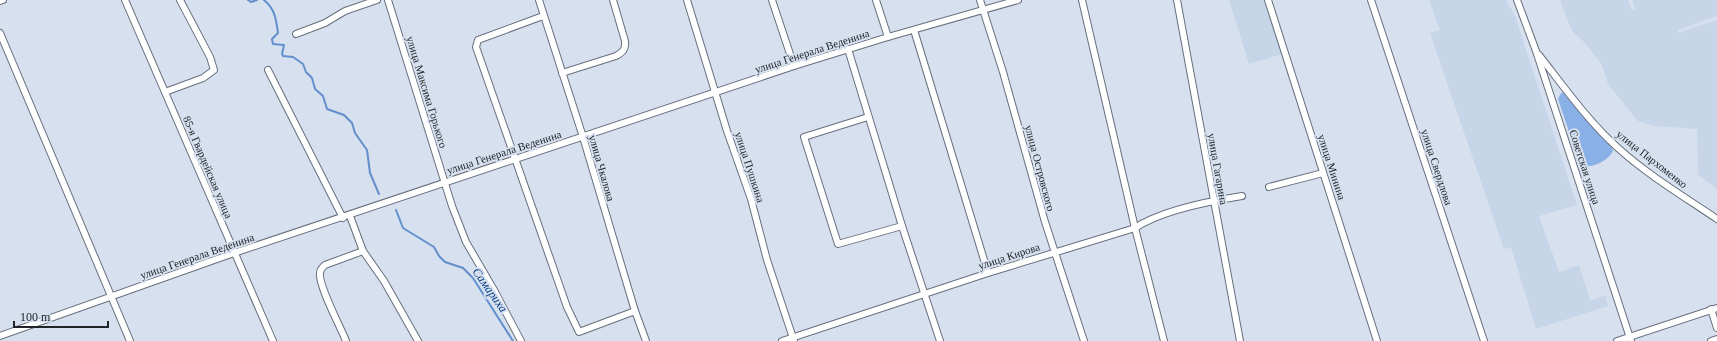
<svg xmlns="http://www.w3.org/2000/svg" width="1717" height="341" font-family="Georgia,serif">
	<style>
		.built { fill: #c7d5e9 }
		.green { fill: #89b0e7 }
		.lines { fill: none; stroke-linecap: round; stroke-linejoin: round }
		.stream { stroke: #638fcc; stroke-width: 2 }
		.minor-casing { stroke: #676f7c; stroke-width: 8 }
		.minor { stroke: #fff; stroke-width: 6 }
		.labels { text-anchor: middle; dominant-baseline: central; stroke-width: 4; stroke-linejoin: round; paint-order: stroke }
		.street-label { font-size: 11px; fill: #202429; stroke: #d6e0ee }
		.water-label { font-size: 12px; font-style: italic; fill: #003c85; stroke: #d6e0ee }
	</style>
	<rect width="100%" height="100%" fill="#d6e0ee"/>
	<g class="built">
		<polygon points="1229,0 1265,0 1282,54 1249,64"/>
		<polygon points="1429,0 1506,0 1515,16 1577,205 1539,216 1559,272 1579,265 1590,300 1605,296 1608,306 1536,329 1511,247 1504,249 1430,33 1440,30"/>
		<polygon points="1560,0 1628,0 1632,10 1635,9 1632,0 1717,0 1717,16 1677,30 1678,33 1717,20 1717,189 1698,174 1697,129 1654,126 1638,121 1608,84 1602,65 1585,43 1572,31"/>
	</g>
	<path class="green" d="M1567 92 1587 120 1612 148 1613 151C1608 161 1593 168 1582 166L1580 164 1558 99 1561 93Z"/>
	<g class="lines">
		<g class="stream">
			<polyline points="248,0 251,2 257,0"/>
			<path d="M264 0C275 9 276 19 278 33L272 39 273 44 284 45 282 54 283 56 293 57 303 64 306 72 312 78 315 89 323 96 327 109 344 115 352 123 355 133 367 150 370 173 379 194"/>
			<polyline points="396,210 403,228 434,247 439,256 445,262 463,268 473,278 513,341"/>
		</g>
		<g class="minor-casing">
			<g id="minor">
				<polyline points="125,0 273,341"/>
				<polyline points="388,0 452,206 466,242 494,290 521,341"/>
				<polyline points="539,0 583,137 635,311 646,341"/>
				<polyline points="687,0 727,131 751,199 767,260 794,341"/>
				<polyline points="772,0 794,66"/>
				<polyline points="876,0 888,37"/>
				<polyline points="980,0 1003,72 1045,222 1084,341"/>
				<polyline points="1082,0 1135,228 1164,341"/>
				<polyline points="1177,0 1240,341"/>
				<polyline points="1268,0 1377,341"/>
				<polyline points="1371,0 1484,341"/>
				<polyline points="1517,0 1536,51 1631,341"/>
				<polyline points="0,1 3,0"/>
				<polyline points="543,16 478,40 476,47 567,307 579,332 635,311"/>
				<polyline points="914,30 988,273"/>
				<polyline points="0,33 130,341"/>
				<polyline points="296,34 325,23 345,11 377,0"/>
				<polyline points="848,49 902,226 940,341"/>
				<path d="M1539 55C1564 87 1588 121 1618 148 1648 175 1683 196 1717 219"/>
				<polyline points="268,70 343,218"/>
				<path d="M562 73 616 56C623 52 626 49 625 41L613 0"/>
				<polyline points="165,92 203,78 214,70 210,57 180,0"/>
				<polyline points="868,117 804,137 838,244 902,226"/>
				<polyline points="1269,187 1323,173"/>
				<polyline points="350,216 363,251 384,281 418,341"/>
				<polyline points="1711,309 1717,328"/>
				<polyline points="0,336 234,253 794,66 888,37 1018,0"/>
				<path d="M346 341C341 328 318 285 320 273 320 269 322 268 325 265L363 251"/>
				<path d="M782 341 988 273 1135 228C1162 210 1210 201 1242 196"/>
				<polyline points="1617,341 1717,308"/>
				<polyline points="1711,341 1717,339"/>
			</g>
		</g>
		<use href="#minor" class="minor"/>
	</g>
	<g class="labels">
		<g class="street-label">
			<text transform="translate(812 51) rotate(-18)">улица Генерала Веденина</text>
			<text transform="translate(427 92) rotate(73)">улица Максима Горького</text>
			<text transform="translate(504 152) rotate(-18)">улица Генерала Веденина</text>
			<text transform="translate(1652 159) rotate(38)">улица Пархоменко</text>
			<text transform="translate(208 167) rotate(67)">85-я Гвардейская улица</text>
			<text transform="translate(750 167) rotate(72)">улица Пушкина</text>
			<text transform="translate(1332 167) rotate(72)">улица Минина</text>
			<text transform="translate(1437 167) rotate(72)">улица Свердлова</text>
			<text transform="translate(1585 167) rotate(72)">Советская улица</text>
			<text transform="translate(602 168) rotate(74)">улица Чкалова</text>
			<text transform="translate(1040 168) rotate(75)">улица Островского</text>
			<text transform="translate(1218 169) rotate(80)">улица Гагарина</text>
			<text transform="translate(197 256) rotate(-19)">улица Генерала Веденина</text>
			<text transform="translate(1009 256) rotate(-18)">улица Кирова</text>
		</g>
		<g class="water-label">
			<text transform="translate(490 290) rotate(55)">Самариха</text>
		</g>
	</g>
	<path d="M14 321v6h94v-6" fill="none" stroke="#202429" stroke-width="2"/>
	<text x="20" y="321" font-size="12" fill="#202429" stroke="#d6e0ee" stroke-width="3" paint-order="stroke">100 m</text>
</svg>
